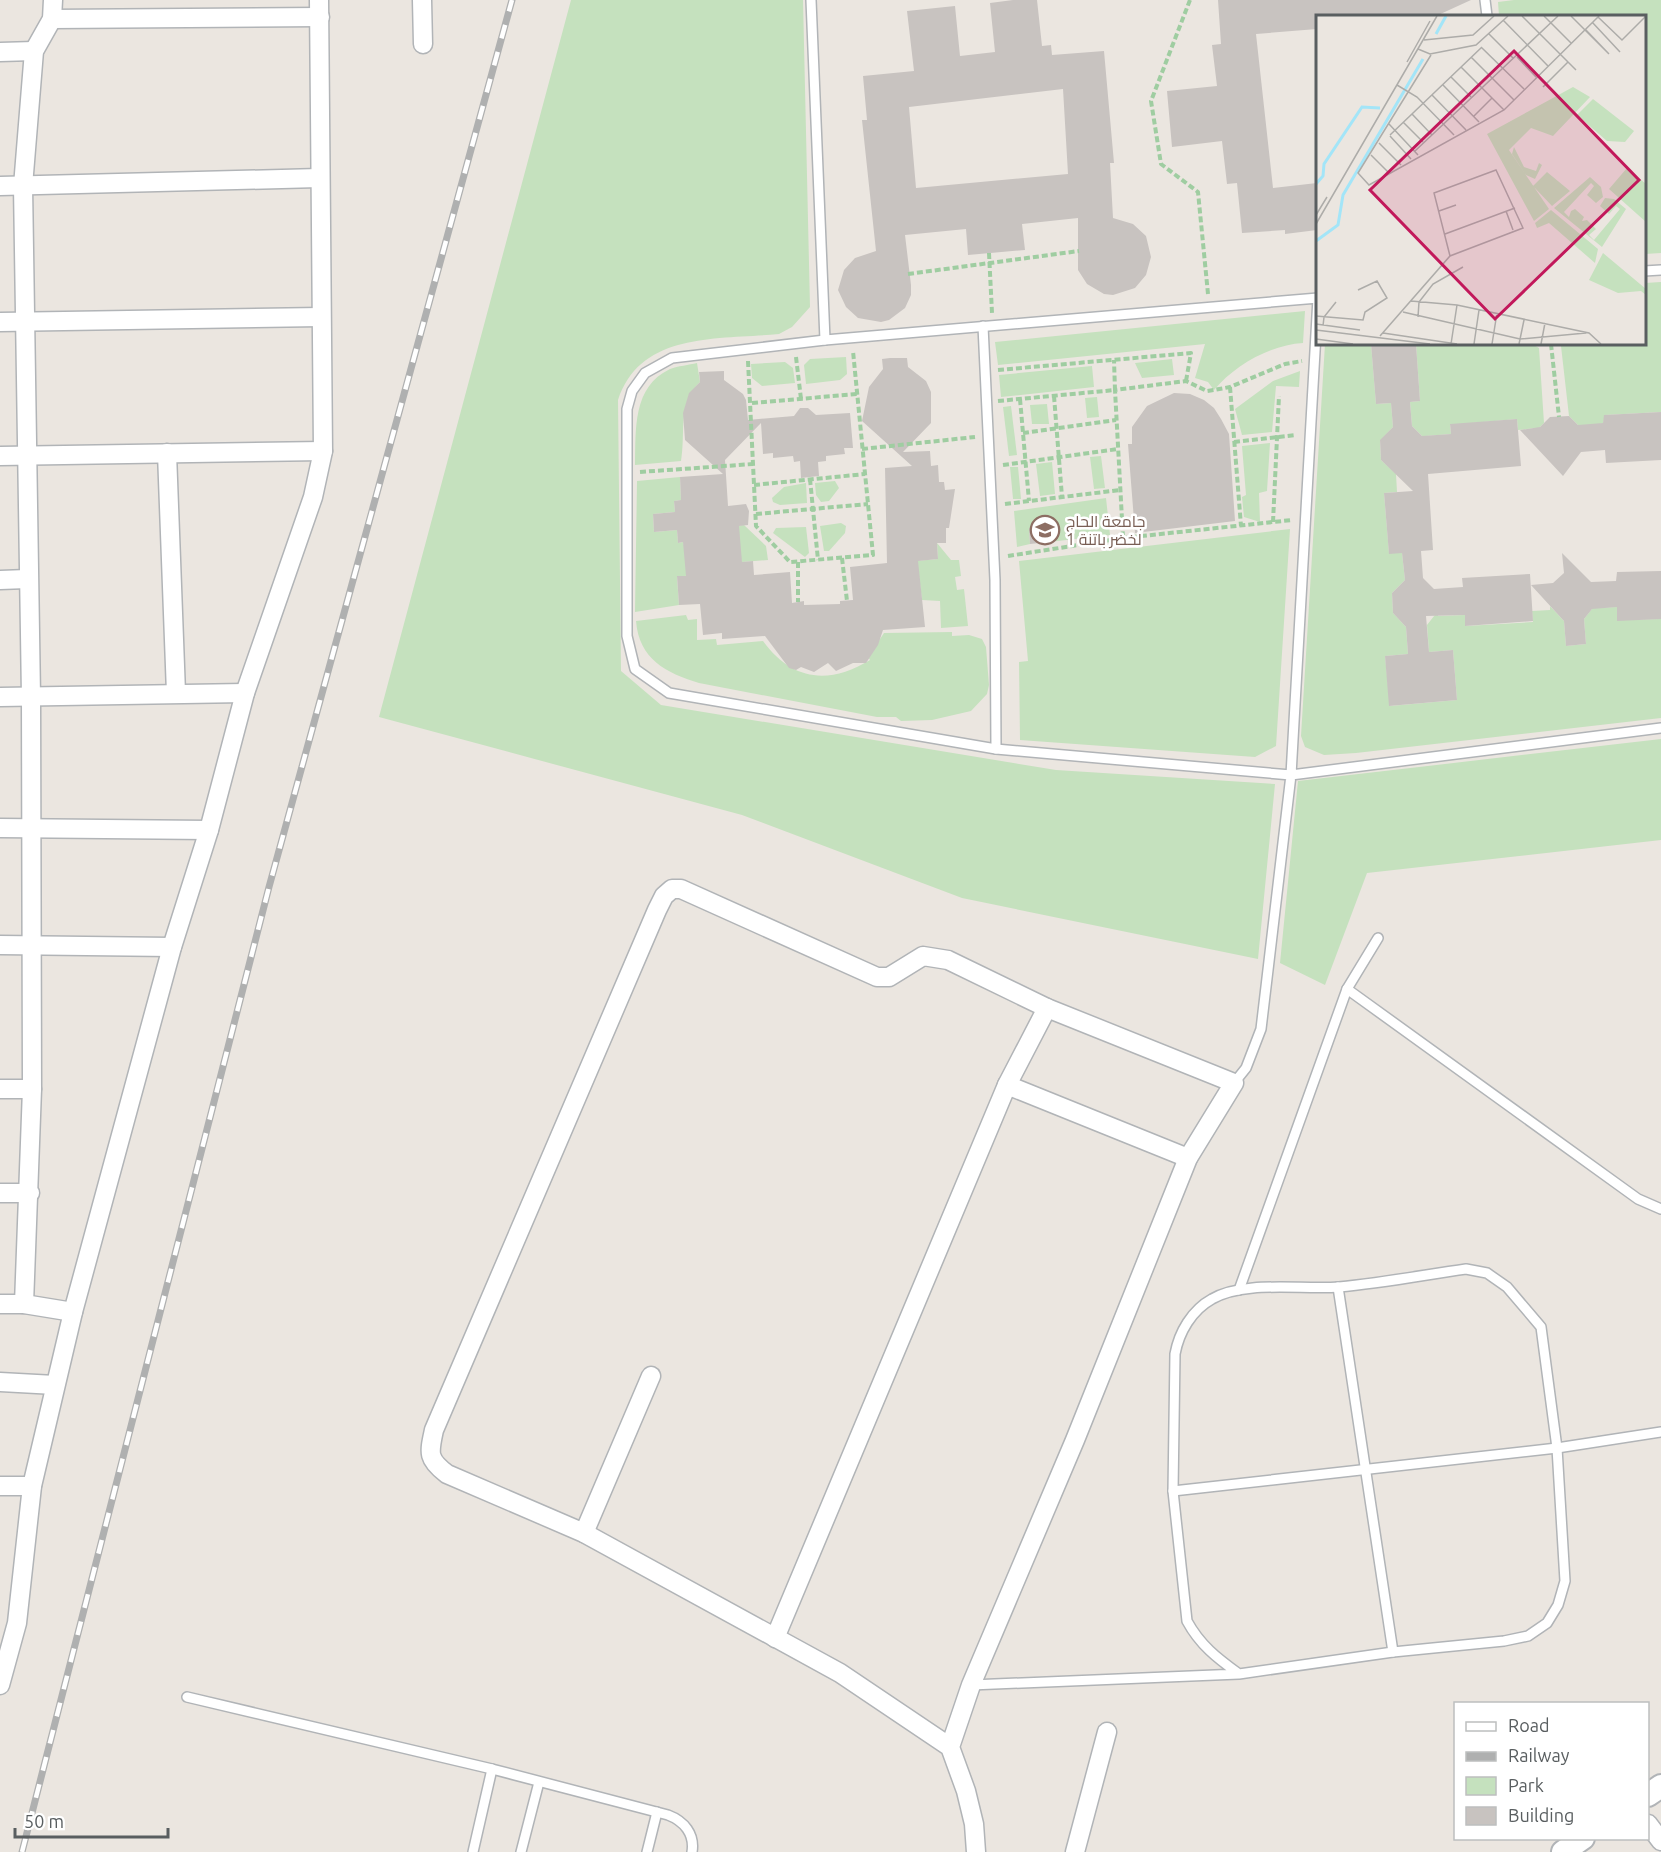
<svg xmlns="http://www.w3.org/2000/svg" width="1661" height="1852" font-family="Ubuntu,Cairo,sans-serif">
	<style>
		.green { fill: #c5e1be }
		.building { fill: #c8c3c0; fill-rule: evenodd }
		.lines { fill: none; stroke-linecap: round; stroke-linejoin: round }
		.service-casing { stroke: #b1b4b7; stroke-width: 12 }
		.minor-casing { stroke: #b1b4b7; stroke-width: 21 }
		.tertiary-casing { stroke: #b1b4b7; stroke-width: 26 }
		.path { stroke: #9fcda1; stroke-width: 4; stroke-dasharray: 6 3; stroke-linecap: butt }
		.service { stroke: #fff; stroke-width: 9 }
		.minor { stroke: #fff; stroke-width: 18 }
		.tertiary { stroke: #fff; stroke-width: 22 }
		.rail-casing { stroke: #afb0b0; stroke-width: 7 }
		.rail { stroke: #fff; stroke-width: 4.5; stroke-dasharray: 14; stroke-linecap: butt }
		.labels { text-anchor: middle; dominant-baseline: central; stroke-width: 5; stroke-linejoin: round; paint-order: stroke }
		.education-label { font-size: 16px; fill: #785e54; stroke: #fff; text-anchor: start }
		.inset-river { fill: none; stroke: #a3e5f8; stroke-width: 3 }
		.inset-road { fill: none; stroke: #adaca9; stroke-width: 1.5 }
		.view { fill: #c2185b; fill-opacity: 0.15; stroke: #c2185b; stroke-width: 3 }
		.inset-edge { fill: none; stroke: #595e60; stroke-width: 3 }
	</style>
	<rect width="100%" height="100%" fill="#ebe6e0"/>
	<g class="green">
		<path d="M571 0H803L810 307 792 327 779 334C718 340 641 331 618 400L621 671 661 705 1056 770 1275 784 1258 959 962 898 742 815 379 717Z"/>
		<polygon points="1514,0 1661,0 1661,253 1645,254 1644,16 1499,16 1498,2"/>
		<polygon points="1661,282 1661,412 1605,415 1603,423 1582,429 1569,416 1561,346 1563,344 1644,344 1645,283"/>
		<path d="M1305 311 1303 343C1270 345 1235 365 1214 390L1208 382 1195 378 1205 344 998 365 995 342Z"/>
		<polygon points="1325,344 1371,344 1376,404 1391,403 1393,427 1380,441 1381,460 1396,474 1397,492 1384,493 1389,553 1402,553 1405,580 1392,593 1393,613 1406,627 1408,654 1385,656 1390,706 1457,700 1453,650 1429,652 1427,625 1438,611 1438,616 1465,615 1466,626 1533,622 1532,611 1550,610 1550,606 1564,621 1566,646 1586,644 1584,619 1595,605 1596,608 1617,607 1617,620 1661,619 1661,718 1356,753 1324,755 1305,747 1301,736"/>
		<polygon points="1416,344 1532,344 1539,348 1544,423 1537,430 1537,428 1518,430 1517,419 1450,425 1451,434 1425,436 1425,439 1412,426 1410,402 1420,401"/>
		<polygon points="846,357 847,374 840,380 806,384 804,365 810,359"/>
		<polygon points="1172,359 1174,375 1142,378 1135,363"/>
		<polygon points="785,362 793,368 795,383 762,386 752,378 751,364"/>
		<path d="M697 363 700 382C677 404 686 432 681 461L635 465C636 430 632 387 670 369 678 366 689 365 697 363Z"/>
		<polygon points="1092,366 1094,387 1001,397 999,375"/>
		<polygon points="1300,371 1299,387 1276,386 1272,432 1242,435 1235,409 1273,381"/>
		<polygon points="1097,397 1099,417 1087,418 1085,398"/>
		<polygon points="1047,404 1049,424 1032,424 1030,405"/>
		<polygon points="1011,406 1017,455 1009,456 1003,407"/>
		<polygon points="1270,443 1267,491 1259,493 1260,522 1244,517 1242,497 1246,495 1242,446"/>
		<polygon points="1101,456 1105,488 1094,489 1090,457"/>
		<polygon points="1052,462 1055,494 1040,496 1036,464"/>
		<polygon points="1010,467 1018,467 1021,499 1013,499"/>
		<polygon points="680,477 681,500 674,501 675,512 653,514 654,532 677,530 678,543 683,542 693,575 677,577 679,605 635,612 637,481"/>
		<polygon points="835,481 839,488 829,501 821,502 816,495 815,483"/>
		<polygon points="806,483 807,503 780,505 773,502 772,498 784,487"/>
		<polygon points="1106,498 1110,535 1049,542 1047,526 1029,528 1030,544 1017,547 1014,511"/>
		<polygon points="841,523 846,526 845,533 829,551 824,551 820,526"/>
		<polygon points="744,525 766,546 768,560 742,562 730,527"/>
		<polygon points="806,527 809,553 805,557 773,533 776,528"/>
		<polygon points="1290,529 1276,746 1255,757 1020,740 1019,662 1028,661 1019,561"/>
		<polygon points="937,543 951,560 959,560 961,576 955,577 957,590 964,589 968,626 941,628 940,601 922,600 920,584 904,562 938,559"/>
		<path d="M686 615 688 620 697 619V640L716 639 717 645 763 641C792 681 829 685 870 660L868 657 884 633 952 632V636L969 635 982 639 986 647 989 685 987 694 971 711 932 720 901 721 896 717H877L699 683C666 673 639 659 636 621Z"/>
		<polygon points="1661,739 1661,840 1367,873 1325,985 1280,963 1298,781"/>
	</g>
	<g class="building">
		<path d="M1013 0H1037L1042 46 1051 45 1052 55 1104 51 1114 163H1110L1113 218 1133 224 1146 236 1151 257 1146 275 1135 288 1113 295 1104 294 1087 284 1078 270V218L1022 224 1025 250 968 255 966 229 905 235 911 285V295L905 308 889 320 881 322 858 318 846 307 838 290 844 270 855 258 876 251 862 120H867L863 76 914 71 907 11 955 6 960 56 995 52 990 3ZM1063 89 1068 174 916 188 909 107Z"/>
		<polygon points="1218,0 1471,0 1436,16 1317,16 1317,29 1256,34 1273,188 1317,183 1317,230 1285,234 1285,230 1242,233 1237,183 1227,184 1222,141 1172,147 1167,91 1217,86 1212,45 1221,44"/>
		<polygon points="1371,344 1416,344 1420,401 1410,402 1412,426 1422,436 1451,434 1450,424 1517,419 1521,466 1428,474 1433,550 1421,551 1423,578 1434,589 1463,587 1462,578 1530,574 1533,621 1465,626 1465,615 1426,616 1429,652 1453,650 1457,700 1389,706 1385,656 1408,654 1406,627 1393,613 1392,593 1405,580 1402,553 1389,554 1384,493 1413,491 1381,460 1380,440 1393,427 1391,403 1376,404"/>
		<polygon points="890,358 907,358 908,367 926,381 931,392 931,423 903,452 930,451 931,466 938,465 939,482 944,482 945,490 955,489 949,528 946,528 946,543 937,543 938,559 918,561 925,627 883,630 878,645 866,663 853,663 836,671 828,663 814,672 801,667 796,670 789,668 765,636 722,639 722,633 703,635 700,604 679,605 677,576 686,576 683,542 678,543 677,530 654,532 653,514 675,512 674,501 681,500 680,477 723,474 685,440 683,413 689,393 700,382 699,372 724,371 724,380 743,394 746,400 748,420 794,416 800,408 808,408 816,415 850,413 853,448 844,448 845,454 826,456 826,461 818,462 819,476 801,478 800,461 794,462 793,456 773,458 773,453 763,454 761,423 725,460 728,506 746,504 749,511 748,525 739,526 742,562 753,561 754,575 790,572 792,603 804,601 804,605 840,604 840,601 853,600 850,567 887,563 885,468 912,466 862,421 869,387 883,369 882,359"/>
		<polygon points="1174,393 1190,394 1204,400 1214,408 1221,419 1229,434 1235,521 1135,533 1128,444 1132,444 1132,427 1147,406"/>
		<polygon points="1661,412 1661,460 1606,463 1605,450 1581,452 1563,476 1520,430 1540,427 1550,417 1569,416 1578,425 1603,423 1604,415"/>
		<polygon points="1047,526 1049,542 1030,544 1029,528"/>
		<polygon points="1562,553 1591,582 1616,581 1617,572 1661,571 1661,619 1617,621 1617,607 1592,609 1584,619 1586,644 1566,646 1564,621 1531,585 1553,583 1564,573"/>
	</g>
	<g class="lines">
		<g class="service-casing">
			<g id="service">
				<polyline points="811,0 825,340"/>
				<polyline points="1485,0 1487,16"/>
				<polyline points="1644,271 1661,270"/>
				<polyline points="983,326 995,580 996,749"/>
				<polyline points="1347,989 1638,1199 1661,1209"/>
				<polyline points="1234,1083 1246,1068 1261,1029 1291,775 1318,298 825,340 672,358 645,373 632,391 627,409 627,636 635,669 669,693 996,749 1291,775 1661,728"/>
				<polyline points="1338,1287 1393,1652"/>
				<polyline points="1239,1290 1347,989 1378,938"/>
				<polyline points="1173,1491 1557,1448 1661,1432"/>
				<path d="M971 1685 1239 1674 1393 1652 1504 1641 1528 1636 1547 1623 1558 1605 1565 1581 1557 1448 1541 1327 1507 1287 1487 1273 1466 1269C1424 1275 1382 1283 1339 1287 1302 1290 1244 1280 1212 1299 1192 1310 1179 1332 1175 1354L1173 1491 1187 1621C1200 1645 1217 1658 1239 1674"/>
				<path d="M187 1697 492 1769 668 1815C684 1821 695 1834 692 1852"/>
				<polyline points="473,1852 492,1769"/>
				<polyline points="521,1852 539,1782"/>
				<polyline points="647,1852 657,1812"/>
			</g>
		</g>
		<g class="minor-casing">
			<g id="minor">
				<polyline points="422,0 423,44"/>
				<polyline points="52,19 320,17"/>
				<polyline points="0,52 34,51"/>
				<polyline points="0,186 319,178"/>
				<polyline points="0,322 321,317"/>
				<polyline points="167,453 176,693"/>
				<polyline points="0,456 323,451"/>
				<polyline points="0,580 27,579"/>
				<polyline points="0,697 245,693"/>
				<polyline points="0,828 209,830"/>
				<polyline points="0,945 172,947"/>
				<polyline points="1007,1085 1188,1158"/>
				<polyline points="0,1089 32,1089"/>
				<polyline points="0,1193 30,1193"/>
				<polyline points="0,1304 24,1304 73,1312"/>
				<polyline points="24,1304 32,1089 31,697 23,186 34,51 52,19 53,0"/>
				<polyline points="0,1382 55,1385"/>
				<polyline points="0,1486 32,1486"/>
				<polyline points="584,1533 651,1376"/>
				<polyline points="775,1638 1007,1085 1047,1008"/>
				<polyline points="0,1685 17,1623 32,1486 73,1312 172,947 209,830 245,693 313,497 323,451 319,0"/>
				<path d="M950 1747 840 1673 584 1533 447 1474C427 1459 429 1453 434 1430L657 910 664 896 672 889H681L877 977H889L923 956 948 960 1047 1008 1234 1083 1188 1158 1075 1440 971 1685 950 1747 966 1791 974 1824 976 1852"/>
				<polyline points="1648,1824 1661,1841"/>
				<polyline points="1075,1852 1107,1732"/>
			</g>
		</g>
		<g class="tertiary-casing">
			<g id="tertiary">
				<polyline points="1648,1795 1661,1786"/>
				<polyline points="1563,1852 1583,1838"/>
			</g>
		</g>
		<g class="path">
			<polyline points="1190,0 1151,101 1161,164 1198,192 1208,294"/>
			<polyline points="989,253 992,313"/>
			<polyline points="908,274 1079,251"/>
			<polyline points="1551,344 1559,417"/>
			<polyline points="796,357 801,399"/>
			<polyline points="748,361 756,526 790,562 873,555 853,351"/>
			<polyline points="998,370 1191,353 1186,381"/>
			<polyline points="1230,387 1241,526"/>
			<polyline points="1054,396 1062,497"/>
			<polyline points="1020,399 1029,501"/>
			<polyline points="998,401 1115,390 1114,360"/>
			<polyline points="752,403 857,394"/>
			<polyline points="1023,433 1116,420"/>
			<polyline points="1234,442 1296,435"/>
			<polyline points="862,449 975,437"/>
			<polyline points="1003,465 1118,449"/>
			<polyline points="640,472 753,464"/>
			<polyline points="810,479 818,560"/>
			<polyline points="754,485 865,474"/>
			<polyline points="1005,504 1120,490"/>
			<polyline points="756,514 868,504"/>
			<polyline points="1273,522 1279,396"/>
			<polyline points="1123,538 1292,520"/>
			<polyline points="1008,556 1123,538 1115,390 1186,381 1207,391 1214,390 1230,387 1285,364 1302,361"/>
			<polyline points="842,558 847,601"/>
			<polyline points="798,562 798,602"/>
		</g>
		<use href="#service" class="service"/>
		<use href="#minor" class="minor"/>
		<use href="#tertiary" class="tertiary"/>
		<g class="rail-casing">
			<polyline id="rail" points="22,1852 269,887 512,0"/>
		</g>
		<use href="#rail" class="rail"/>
	</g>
	<defs>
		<g id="university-ring" transform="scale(1.5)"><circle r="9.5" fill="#fff" stroke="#8d6e63" stroke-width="1.5"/><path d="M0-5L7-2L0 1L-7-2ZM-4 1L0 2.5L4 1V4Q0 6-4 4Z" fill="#8d6e63"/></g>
	</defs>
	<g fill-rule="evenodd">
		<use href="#university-ring" x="1045" y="530"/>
	</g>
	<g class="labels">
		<g class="education-label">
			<text x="1066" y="521">جامعة الحاج<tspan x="1066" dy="18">لخضر باتنة 1</tspan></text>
		</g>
	</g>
	<g transform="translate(1316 15)">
		<rect width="330" height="330" fill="#ebe6e0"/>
		<path d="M257 72 274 82 237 121 215 113 193 135 233 194 218 206 171 119ZM277 84 318 116 309 127 291 126 261 100ZM198 132 208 152 220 156 223 148 226 150 219 164 210 160 196 139ZM311 153 330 169V207L293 174ZM231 157 254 176 236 191 217 171ZM274 162 285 172 287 182 280 188 271 180 278 171 275 168 248 197 253 202 255 196 259 194 268 202 266 206 271 205 280 214 273 220 278 225 304 194 300 191 293 199 284 191 289 183 298 184 310 194 286 232 238 193ZM235 195 282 234 279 248 233 208 221 213 219 208ZM287 238 330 274V280L325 276 302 278 273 265Z" fill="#c5e1be"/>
		<path class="inset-river" d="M120 19 130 1M0 169 7 161 8 149 46 92 64 93M0 226 22 210 27 180 107 44"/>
		<path class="inset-road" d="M206 1 260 55M228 1 255 28M255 1 293 39 269 14M282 2 306 25 330 1M187 5 232 51M276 7 304 37M173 19 197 43M108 25 157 20 178 1M166 33 208 74M102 34 114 39 160 30 192 1M115 40 42 158 53 170 188 95 283 1M155 42 198 85M201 42 220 62M91 47 114 6M145 52 188 95M135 62 155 82M81 70 101 82 138 120M127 70 163 107M227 72 252 47M116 80 150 115M96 99 116 120M158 101 176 83M87 107 107 127M73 109 102 140M74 120 166 32M74 121 95 144M63 128 85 150M99 136 242 1M55 140 74 159M123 196 140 190M190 196 197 215M0 200 11 182M0 209 121 1M129 219 199 193M95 286 141 290 273 318 285 329M87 297 204 324 270 318M0 301 47 305 49 297 71 283 61 266 42 275M102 302 103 287 117 269 147 252M0 309 44 315M7 311 8 302 20 287M0 315 114 329M67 318 141 329M64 321 134 241 207 213 180 155 118 178 134 241M0 324 37 329M135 329 141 290M158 329 163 295M176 329 181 298M203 329 208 305M225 329 229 308"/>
		<path class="view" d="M198 36 323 165 179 304 54 175Z"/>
		<rect width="330" height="330" class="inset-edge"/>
	</g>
	<rect x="1454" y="1702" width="195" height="138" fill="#ffffff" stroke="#bdbfbf" stroke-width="1.5"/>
	<rect x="1466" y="1722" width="30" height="9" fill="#ffffff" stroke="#bdbfbf" stroke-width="1.5"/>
	<text x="1508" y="1732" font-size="18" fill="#595e60">Road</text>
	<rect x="1466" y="1752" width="30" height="9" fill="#afb0b0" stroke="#bdbfbf" stroke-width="1.5"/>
	<text x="1508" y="1762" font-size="18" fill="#595e60">Railway</text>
	<rect x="1466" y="1777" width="30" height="18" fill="#c5e1be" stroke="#bdbfbf" stroke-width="1.5"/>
	<text x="1508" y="1792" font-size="18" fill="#595e60">Park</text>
	<rect x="1466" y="1807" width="30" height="18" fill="#c8c3c0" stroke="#bdbfbf" stroke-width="1.5"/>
	<text x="1508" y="1822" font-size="18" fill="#595e60">Building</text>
	<path d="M15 1828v9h153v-9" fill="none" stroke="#595e60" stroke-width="3"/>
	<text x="24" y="1828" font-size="18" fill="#595e60" stroke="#ffffff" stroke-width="4.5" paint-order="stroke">50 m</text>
</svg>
